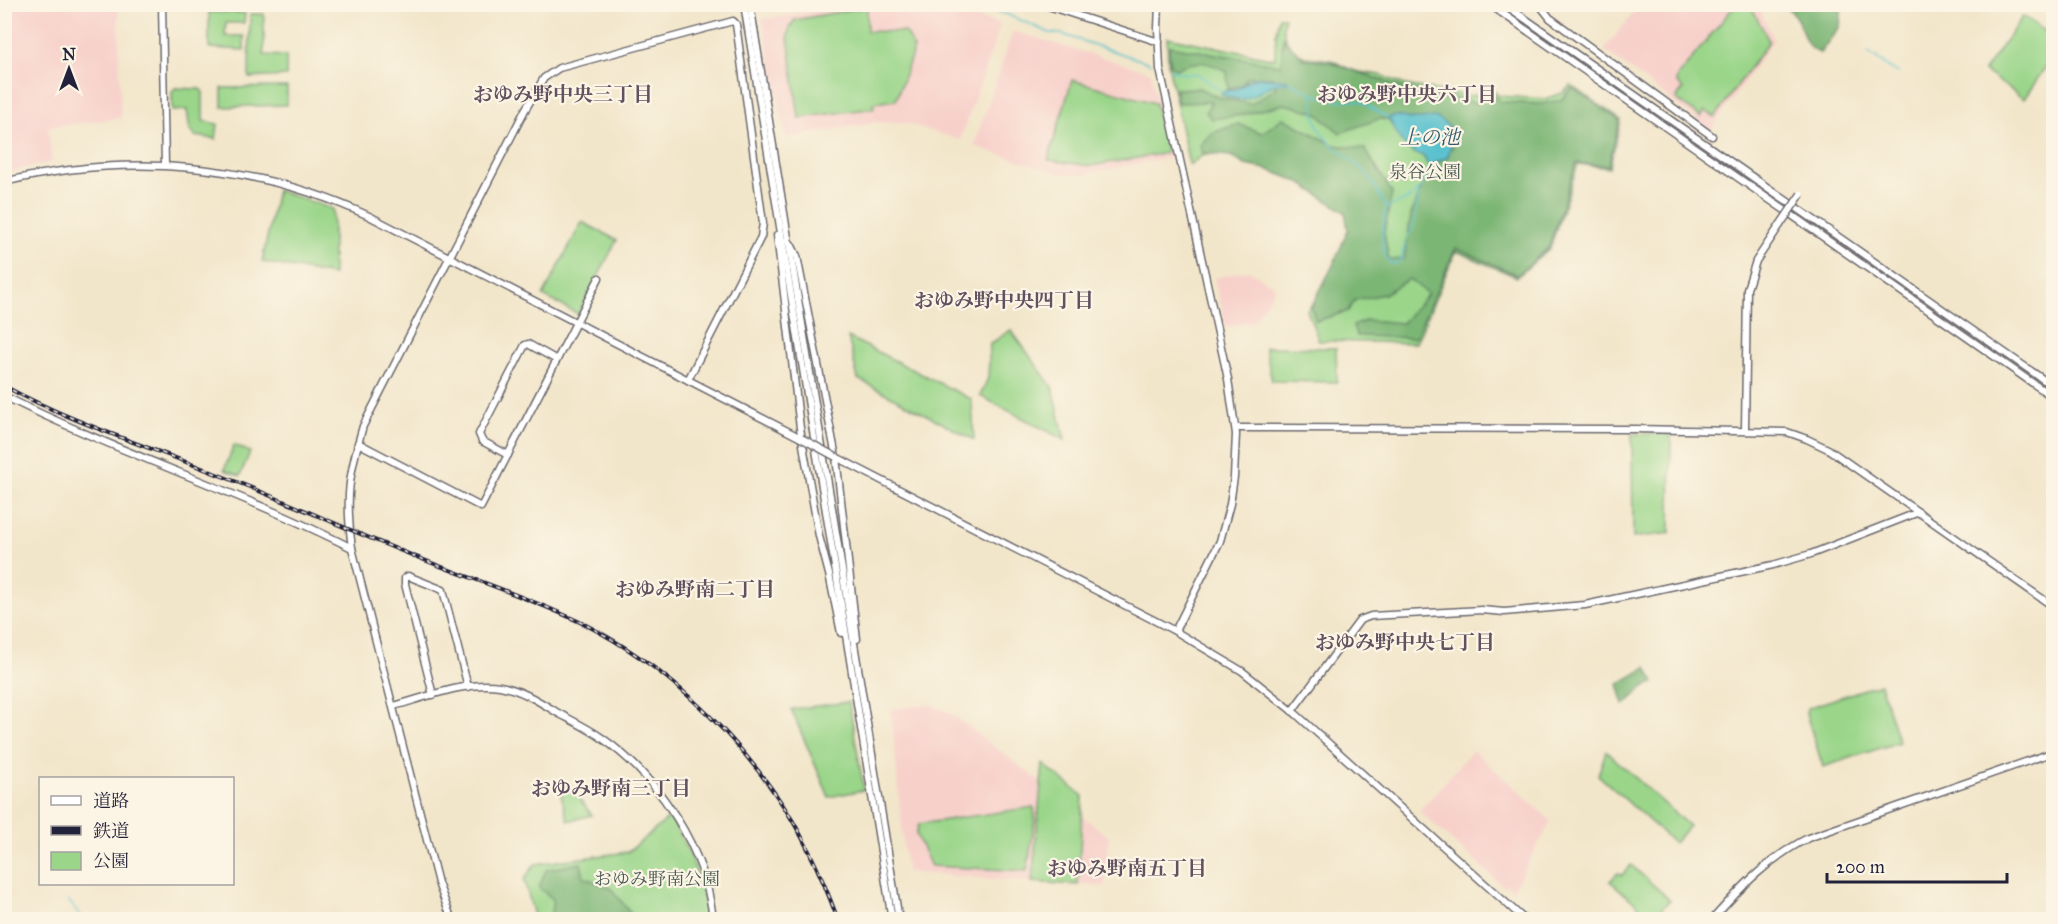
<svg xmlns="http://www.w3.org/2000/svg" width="2058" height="924" font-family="'IM FELL Great Primer','Noto Serif JP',serif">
  <rect width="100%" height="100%" fill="#fcf5e5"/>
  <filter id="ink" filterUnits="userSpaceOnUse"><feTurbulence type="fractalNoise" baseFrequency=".0167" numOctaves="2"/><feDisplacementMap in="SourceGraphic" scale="12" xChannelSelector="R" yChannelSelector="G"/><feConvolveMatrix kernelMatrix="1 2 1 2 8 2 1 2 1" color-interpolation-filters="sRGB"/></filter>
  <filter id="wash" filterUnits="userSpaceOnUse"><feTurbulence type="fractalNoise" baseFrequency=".008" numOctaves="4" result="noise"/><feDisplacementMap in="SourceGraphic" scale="24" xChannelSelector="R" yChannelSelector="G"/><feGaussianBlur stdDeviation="1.35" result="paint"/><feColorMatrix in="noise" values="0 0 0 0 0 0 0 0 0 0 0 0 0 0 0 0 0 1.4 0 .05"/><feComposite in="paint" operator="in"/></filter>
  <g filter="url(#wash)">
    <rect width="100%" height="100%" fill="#f2e6ca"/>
    <!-- built -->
    <g fill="#f7d0ca">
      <polygon points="929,4 1001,24 960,140 906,123 878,122 786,138 762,19 865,5"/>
      <polygon points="4,5 118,5 121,118 48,127 52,162 5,173"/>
      <polygon points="1640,5 1758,5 1774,39 1711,130 1604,50"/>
      <polygon points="1013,31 1150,72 1173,157 1081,175 1058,173 974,146"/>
      <polygon points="1249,270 1276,287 1254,321 1226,327 1214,278"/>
      <polygon points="929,704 949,712 1041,782 1031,882 906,872 891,709"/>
      <polygon points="1473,750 1551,821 1513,890 1506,885 1504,887 1419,811"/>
      <polygon points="1082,816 1109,837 1105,887 1078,885"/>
    </g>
    <!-- green -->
    <g fill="#9ad589" stroke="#5e7c62" stroke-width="1.5">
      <polygon points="1735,5 1750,5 1769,41 1715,117 1705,111 1701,117 1676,99 1683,89 1676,82 1677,77"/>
      <polygon points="867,7 867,31 905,32 914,48 896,100 873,103 874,108 799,118 788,37 789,28 795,20"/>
      <polygon points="209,12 245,13 244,23 226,23 225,36 244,36 244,50 209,48"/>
      <polygon points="250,14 264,14 264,55 286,56 286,76 249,78"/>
      <polygon points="2023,16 2054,37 2053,56 2024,99 1984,71"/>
      <polygon points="1279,17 1285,17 1283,27 1285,38 1292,49 1305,57 1331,60 1353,71 1380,75 1405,85 1469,96 1480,94 1488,87 1500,96 1544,99 1563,93 1571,85 1621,120 1609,168 1578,164 1550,248 1517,277 1456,251 1416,343 1319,341 1307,310 1350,258 1357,219 1319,187 1229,150 1202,156 1189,165 1168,64 1167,37 1275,59 1276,32"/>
      <polygon points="1072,80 1155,103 1167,153 1091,166 1048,160"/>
      <polygon points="287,87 287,105 222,107 222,88"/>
      <polygon points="175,88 200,89 203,92 203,121 218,124 216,139 195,136 193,132 190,130 187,110 172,111 172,92"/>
      <polygon points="277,190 333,209 333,275 262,262"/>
      <polygon points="582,222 617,240 578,314 543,296"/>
      <polygon points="1011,330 1053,388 1065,440 980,396 988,378 990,344"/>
      <polygon points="848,337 971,399 972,403 974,440 858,379"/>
      <polygon points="1265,347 1336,348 1337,382 1272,381"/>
      <polygon points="1632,434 1671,434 1670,533 1633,538"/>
      <polygon points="234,445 250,452 240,476 224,470"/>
      <polygon points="1880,684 1899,742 1823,767 1806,714 1807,708"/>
      <polygon points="849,702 864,790 829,797 791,709"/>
      <polygon points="1606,751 1689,826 1674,843 1598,775"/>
      <polygon points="1043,764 1083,796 1078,885 1032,882"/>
      <polygon points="570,787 592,815 568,821 560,791"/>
      <polygon points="1034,807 1035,820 1027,871 931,866 916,834 919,824"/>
      <path d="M 670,817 C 692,854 701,877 708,919 L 535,919 L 524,880 L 535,864 L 628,852 Z"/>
      <polygon points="1631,865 1670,900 1652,918 1610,881 1618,873 1622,875"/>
    </g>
    <!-- forest -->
    <g fill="#7bb675" stroke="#4e6c58" stroke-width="1.5">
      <path d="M 1786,5 L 1842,5 L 1840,26 L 1820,53 C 1805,48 1804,34 1798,21 C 1795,16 1790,10 1786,5 Z"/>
      <path d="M 1283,38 L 1304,59 L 1330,62 L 1403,88 L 1477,103 L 1489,92 L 1501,102 L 1541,104 L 1561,100 L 1572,88 L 1620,121 L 1608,166 L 1576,163 L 1549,247 L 1517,275 L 1456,248 L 1415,338 L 1357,336 L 1353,326 L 1367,320 L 1402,323 L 1428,294 L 1409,279 L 1384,294 L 1355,300 L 1348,311 L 1316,321 L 1311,308 L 1334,263 L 1348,230 L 1345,212 L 1299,182 L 1266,169 L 1245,165 L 1231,156 L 1203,153 L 1200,145 L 1212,133 L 1238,124 L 1262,133 L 1283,118 L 1334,145 L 1365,149 L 1392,193 L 1384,233 L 1389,260 L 1404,259 L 1411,215 L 1426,175 L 1456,143 L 1438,120 L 1379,119 L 1340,133 L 1315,112 L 1284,104 L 1242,115 L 1211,119 L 1206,112 L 1211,102 L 1178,103 L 1175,89 L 1199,88 L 1221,98 L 1251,104 L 1276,88 L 1272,77 L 1249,77 L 1241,85 L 1228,89 L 1227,72 C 1208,61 1197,59 1176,69 L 1170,65 L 1169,46 L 1281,65 Z"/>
      <polygon points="1647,667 1654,683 1645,686 1624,705 1618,684"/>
      <polygon points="581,863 584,877 611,888 632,915 643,919 550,919 553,899 539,888 546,870"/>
    </g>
    <!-- water -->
    <g fill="#53bfcd" stroke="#3a7084" stroke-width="1.5">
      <path d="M 1258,77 L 1288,80 L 1288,82 C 1258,83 1256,110 1221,94 L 1224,91 C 1246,90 1242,80 1258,77 Z"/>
      <path d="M 1395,116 C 1402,116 1408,119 1415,119 C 1435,121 1428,109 1450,127 L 1451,145 L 1448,157 L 1434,163 L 1430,168 L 1429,167 L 1423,156 C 1403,152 1398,134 1388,118 Z"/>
    </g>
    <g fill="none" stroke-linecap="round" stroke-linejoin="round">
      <!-- stream -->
      <g stroke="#53bfcd" stroke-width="1.5">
        <polyline points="971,4 1006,14 1050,33 1061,34 1150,63"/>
        <polyline points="1867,52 1882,63 1898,73"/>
        <polyline points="1170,70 1187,74 1198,74 1223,92"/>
        <polyline points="1288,81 1313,94 1334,100 1360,101 1388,118"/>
        <path d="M 1313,94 C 1313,147 1339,143 1367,175 C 1376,184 1379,197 1387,207 C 1383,223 1377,251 1391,264 L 1397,263 L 1401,259 L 1407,238 L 1413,227 L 1419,191"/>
        <path d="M 1387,207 C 1408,202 1426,190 1429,168"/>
        <polyline points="68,900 84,920"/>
      </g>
    </g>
  </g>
  <g filter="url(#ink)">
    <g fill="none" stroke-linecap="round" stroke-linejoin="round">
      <!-- tertiary casing -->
      <g stroke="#6b676d" stroke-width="9">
        <g id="tertiary">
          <polyline points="162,4 165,165"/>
          <polyline points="744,4 892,920"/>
          <polyline points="750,4 899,920"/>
          <polyline points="1042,4 1159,42"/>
          <polyline points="1159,4 1158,28 1160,69 1228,379 1236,434 1234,477 1230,504 1220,541 1175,631"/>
          <polyline points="1489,4 2054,398"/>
          <polyline points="1504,4 2054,387"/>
          <polyline points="1539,4 1550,18 1712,136"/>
          <path d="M 4,182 C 127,152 255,163 369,216 L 801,438"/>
          <polyline points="777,235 800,428 819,536 829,574 841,633"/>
          <polyline points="791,244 797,256 836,457 857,639"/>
          <path d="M 4,396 C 118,453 239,491 352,548"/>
          <polyline points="1236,428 1634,429 1787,432 1807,439 1828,449 2054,607"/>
          <polyline points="1745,430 1747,289 1756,261 1780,225"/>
          <polyline points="358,443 481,507 599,278"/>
          <polyline points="508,455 482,441 479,434 525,345 528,344 557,360"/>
          <polyline points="836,457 1175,631 1242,671 1296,714 1525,920"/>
          <polyline points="433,695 405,584 405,578 408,576 443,590 468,687"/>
          <path d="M 394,706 C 427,697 465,681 500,686 C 522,690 540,702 558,713 C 573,721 588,728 602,738 C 659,778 706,849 713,920"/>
          <polyline points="1292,711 1360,620 1371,616 1482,610 1504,612 1585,605 1773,565 1811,554 1919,512"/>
          <path d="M 452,920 L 438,883 L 352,548 C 345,497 349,474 363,426 L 525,110 L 544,78 L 559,68 L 733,21 L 736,24 L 763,223 L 761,237 L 688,380"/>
          <path d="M 1712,920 C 1741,887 1769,858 1808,838 L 2054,752"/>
        </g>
      </g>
      <!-- tertiary -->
      <use href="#tertiary" stroke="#fff" stroke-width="6"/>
      <!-- rail casing -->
      <g stroke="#22223b" stroke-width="4">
        <path id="rail" d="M 4,386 C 71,422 144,445 214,473 C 280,498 343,528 409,554 C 468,578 529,597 586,625 C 662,664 728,726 776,795 C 803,833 822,876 838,920"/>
      </g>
      <!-- rail -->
      <use href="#rail" stroke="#fcf5e5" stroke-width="1.5" stroke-dasharray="4.5" stroke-linecap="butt"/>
      <!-- tertiary-bridge casing -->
      <g stroke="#6b676d" stroke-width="9" stroke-linecap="butt">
        <g id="tertiary-bridge">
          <polyline points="1780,225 1801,194"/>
          <polyline points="801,438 836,457"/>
        </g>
      </g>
      <!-- tertiary-bridge -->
      <use href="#tertiary-bridge" stroke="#fff" stroke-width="6"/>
    </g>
  </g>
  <g text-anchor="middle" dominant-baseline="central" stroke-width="4.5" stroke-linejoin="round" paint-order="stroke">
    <!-- park labels -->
    <g font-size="18" fill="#465852" stroke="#fcf5e5">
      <text x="1425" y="172">泉谷公園</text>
      <text x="657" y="879">おゆみ野南公園</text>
    </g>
    <!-- neighbourhood labels -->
    <g font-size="20" font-weight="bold" fill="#635160" stroke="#fcf5e5">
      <text x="563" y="94">おゆみ野中央三丁目</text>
      <text x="1407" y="94">おゆみ野中央六丁目</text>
      <text x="1004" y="300">おゆみ野中央四丁目</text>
      <text x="695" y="589">おゆみ野南二丁目</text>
      <text x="1405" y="642">おゆみ野中央七丁目</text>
      <text x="611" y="788">おゆみ野南三丁目</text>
      <text x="1127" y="868">おゆみ野南五丁目</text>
    </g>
    <!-- water labels -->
    <g font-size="20" font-style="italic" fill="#33596e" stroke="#fcf5e5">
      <text x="1430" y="137">上の池</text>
    </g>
  </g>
  <!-- margin -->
  <rect width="2058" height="924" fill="none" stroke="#fcf5e5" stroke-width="24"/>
  <!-- legend -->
  <rect x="39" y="777" width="195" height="108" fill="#fcf5e5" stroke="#a5a1a1" stroke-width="1.5"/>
  <rect x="51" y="796" width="30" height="9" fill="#ffffff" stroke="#a5a1a1" stroke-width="1.5"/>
  <text x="93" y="807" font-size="18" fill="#22223b">道路</text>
  <rect x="51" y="826" width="30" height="9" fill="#22223b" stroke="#a5a1a1" stroke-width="1.5"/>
  <text x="93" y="837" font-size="18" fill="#22223b">鉄道</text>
  <rect x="51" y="852" width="30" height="18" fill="#9ad589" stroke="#a5a1a1" stroke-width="1.5"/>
  <text x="93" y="867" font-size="18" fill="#22223b">公園</text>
  <!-- north arrow -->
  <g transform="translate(69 69)" stroke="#fcf5e5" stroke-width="4.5" paint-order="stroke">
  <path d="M0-4.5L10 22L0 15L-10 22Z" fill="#22223b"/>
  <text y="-9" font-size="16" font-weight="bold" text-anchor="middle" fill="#22223b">N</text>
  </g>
  <!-- scale -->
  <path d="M1827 873v9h180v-9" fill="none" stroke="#22223b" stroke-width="3"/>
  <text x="1836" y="873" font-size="18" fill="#22223b" stroke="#fcf5e5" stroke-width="4.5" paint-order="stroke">200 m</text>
</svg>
